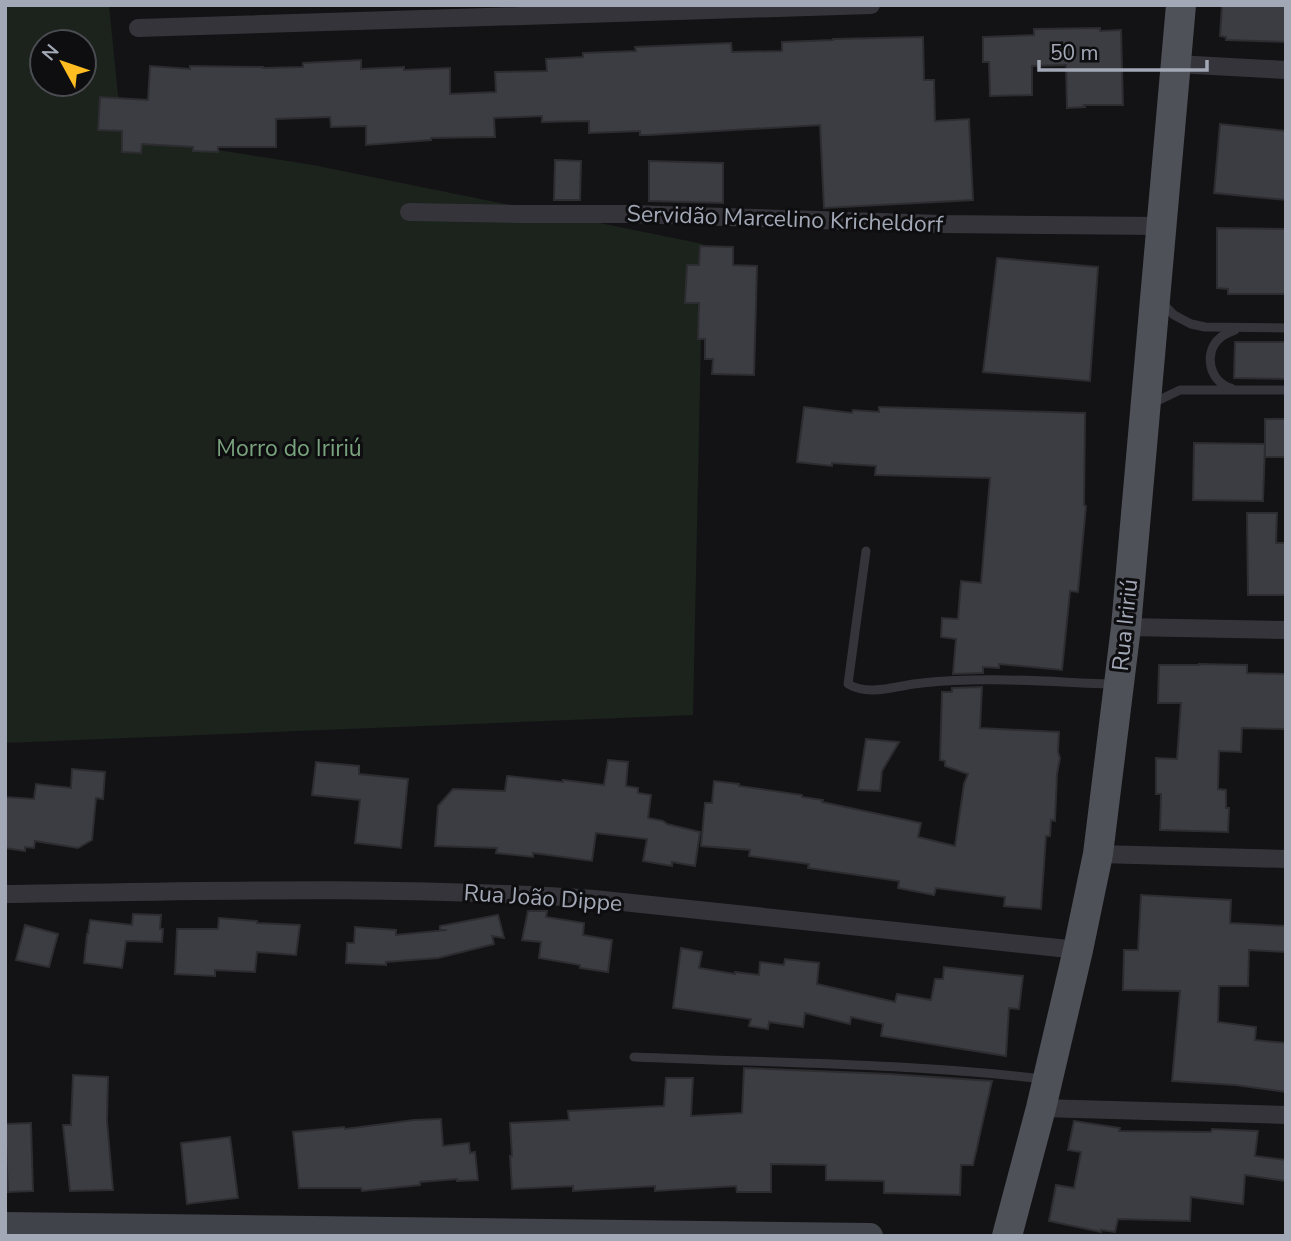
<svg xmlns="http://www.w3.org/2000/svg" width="1291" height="1241" font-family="'Nunito Sans',sans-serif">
  <rect width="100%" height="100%" fill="#131315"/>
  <!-- green -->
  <path fill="#1b231c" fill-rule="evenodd" d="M 5,5 L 109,5 L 122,135 L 313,165 L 703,244 L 693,715 L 5,743 ZM 42,42 L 84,42 L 84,84 L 42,84 Z"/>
  <!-- building -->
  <g fill="#3c3d42" stroke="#2d2d31" stroke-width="2">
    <polygon points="1222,5 1286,5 1286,42 1226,40 1226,37 1220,36"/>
    <polygon points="1100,28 1100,31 1121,30 1123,105 1084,105 1085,107 1067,108 1066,65 1032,66 1032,95 990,96 989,62 983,62 983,37 1034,35 1034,29"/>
    <polygon points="923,37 924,80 934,80 935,121 969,119 973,200 824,208 820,125 649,135 640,135 640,131 589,133 589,121 542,122 542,116 494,118 495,137 431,138 431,140 366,145 366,126 331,127 330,117 276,119 276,147 218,147 218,152 193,151 193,147 142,144 141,153 122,152 122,131 98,130 100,97 148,100 150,66 190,69 190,66 263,67 263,68 303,67 303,63 361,60 361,69 404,67 404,70 450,68 450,94 496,92 495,72 547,71 546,59 583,57 583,53 636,51 635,47 731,43 732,52 782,51 782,42 833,40 833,39"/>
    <polygon points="1220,124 1286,131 1286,200 1214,193"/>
    <polygon points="555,160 581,161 580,200 554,200"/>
    <polygon points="649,161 723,163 723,203 649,201"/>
    <polygon points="1217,228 1286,229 1286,294 1228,294 1228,289 1217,288"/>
    <polygon points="700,246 733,247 733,265 757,266 754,375 712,374 713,359 705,359 705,339 698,339 699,303 685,303 687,265 699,265"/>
    <polygon points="997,258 1098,267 1090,381 983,372"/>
    <polygon points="1235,342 1286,342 1286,379 1234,378"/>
    <polygon points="804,407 852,413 853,410 879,412 879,407 1085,413 1084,505 1086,506 1078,592 1070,591 1062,670 999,664 999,668 983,667 983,673 953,674 956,639 941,637 942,618 958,619 961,581 981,583 990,478 875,475 876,466 832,463 832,466 797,462"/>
    <rect x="1265" y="419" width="21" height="38"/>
    <polygon points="1194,443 1265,444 1263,501 1193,500"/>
    <polygon points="1247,513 1277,513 1276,543 1286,543 1286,595 1248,595"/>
    <polygon points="1199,664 1247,665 1247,673 1286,674 1286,729 1242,728 1241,752 1219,751 1218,789 1226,790 1226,808 1229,808 1228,832 1160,830 1161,794 1156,794 1156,758 1177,759 1181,703 1158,703 1159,665 1199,665"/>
    <polygon points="982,687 980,728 1059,732 1058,752 1060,758 1057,774 1055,821 1051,820 1050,836 1046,836 1041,909 1004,906 1005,897 936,888 934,895 898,888 899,881 808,868 809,864 749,856 750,850 701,846 705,803 712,803 714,781 739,784 739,786 802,795 802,797 823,800 822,802 921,823 918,837 955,846 964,784 968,774 945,766 945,761 940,760 942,692 952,692 952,688"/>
    <polygon points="866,739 899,742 882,771 880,791 858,790"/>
    <polygon points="608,760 628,762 626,786 638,788 638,793 651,795 648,818 663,821 667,824 700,832 695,866 672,862 672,866 643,861 647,839 596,833 592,861 533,853 533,857 496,853 497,848 435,846 438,806 453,789 505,791 507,776 563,782 563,780 604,785"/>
    <polygon points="316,762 359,766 359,774 408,779 401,848 355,843 360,800 312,795"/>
    <polygon points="72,769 105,772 103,799 96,798 92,840 78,848 35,841 34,848 25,847 25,851 5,848 5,797 34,799 36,784 71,788"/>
    <polygon points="1141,895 1231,900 1230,923 1286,926 1286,952 1249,950 1248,986 1219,986 1218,1022 1256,1027 1255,1040 1286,1043 1286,1092 1235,1085 1172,1081 1180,991 1123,990 1124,950 1138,950"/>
    <polygon points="528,911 547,911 546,917 584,923 583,935 612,940 608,972 580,968 580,965 539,958 541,942 522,940"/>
    <polygon points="133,914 161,915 160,929 163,929 162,942 126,941 122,968 84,963 87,934 88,934 90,920 132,925"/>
    <polygon points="498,915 504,938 492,936 494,944 438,958 386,962 386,965 346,963 347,943 354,943 355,927 396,930 396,935 447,930 440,930 440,926"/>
    <polygon points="219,918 257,921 257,923 300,925 296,955 257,952 255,972 215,970 215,976 175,974 177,929 218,929"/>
    <polygon points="25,925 58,934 49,967 16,960"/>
    <polygon points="681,948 702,952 699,968 735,974 735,972 759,975 760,962 784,965 785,959 819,963 817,984 895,1002 897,994 931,1000 935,979 943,979 944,967 1023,976 1019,1009 1009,1008 1006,1056 881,1036 883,1024 851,1017 850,1024 805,1013 803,1027 769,1022 768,1029 749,1026 751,1019 673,1008"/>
    <polygon points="744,1068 889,1074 992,1081 973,1165 961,1165 960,1195 884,1193 884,1181 826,1180 826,1165 771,1164 771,1192 737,1192 736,1186 655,1191 655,1186 573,1191 573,1186 512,1189 510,1156 512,1156 510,1123 569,1120 568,1111 664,1106 666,1078 693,1078 691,1116 742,1113"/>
    <polygon points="73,1075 108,1077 107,1121 113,1190 70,1191 63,1125 71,1125"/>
    <polygon points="441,1119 443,1146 469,1143 470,1153 475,1152 478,1180 457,1181 457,1179 420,1182 420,1185 362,1191 361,1188 299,1188 293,1132 344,1127 345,1129 414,1120"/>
    <polygon points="1074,1121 1120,1128 1119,1131 1211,1132 1212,1129 1258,1131 1255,1156 1286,1160 1286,1181 1245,1175 1243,1204 1191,1197 1190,1221 1118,1219 1115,1232 1101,1230 1101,1232 1049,1221 1056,1185 1074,1188 1081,1152 1068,1150"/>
    <polygon points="31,1123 33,1191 8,1192 5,1124"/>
    <polygon points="230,1137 238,1198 187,1204 181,1143"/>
  </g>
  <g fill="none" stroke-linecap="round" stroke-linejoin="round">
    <!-- service -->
    <g stroke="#34343a" stroke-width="9">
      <polyline points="1162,303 1174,315 1191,324 1205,327 1286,328"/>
      <path d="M 1231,388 C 1209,382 1203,352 1220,338 C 1224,334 1230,332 1235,330"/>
      <polyline points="1153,403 1180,390 1286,390"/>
      <path d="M 866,551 L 848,684 C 870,697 898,685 922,683 C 986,676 1049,682 1113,684"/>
      <path d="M 634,1057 C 770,1063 907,1063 1043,1079"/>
    </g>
    <!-- minor -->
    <g stroke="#34343a" stroke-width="18">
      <polyline points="138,28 871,5"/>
      <polyline points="1176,64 1286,70"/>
      <polyline points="409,212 519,214 630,214 942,224 1161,226"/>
      <polyline points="1126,627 1286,630"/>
      <polyline points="1098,854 1286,859"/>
      <path d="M 5,894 C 202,891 398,885 594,899 L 1078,950"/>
      <polyline points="1041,1108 1286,1115"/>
    </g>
    <!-- secondary -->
    <polyline stroke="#41434a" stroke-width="26" points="5,1225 870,1236"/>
    <!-- primary -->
    <polyline stroke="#4f5159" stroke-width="30" points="1007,1236 1041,1108 1078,950 1098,854 1126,627 1181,5"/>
  </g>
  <g text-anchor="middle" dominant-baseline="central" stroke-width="6" stroke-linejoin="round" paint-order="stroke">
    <!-- street labels -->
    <g font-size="23" fill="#a3a8b6" stroke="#0e0e10">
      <text transform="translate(785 219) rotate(2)">Servidão Marcelino Kricheldorf</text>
      <text transform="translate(1125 625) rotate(-84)">Rua Iririú</text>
      <text transform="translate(543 898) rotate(4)">Rua João Dippe</text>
    </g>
    <!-- park labels -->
    <g font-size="23" fill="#79a37d" stroke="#0e0e10">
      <text x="289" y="448">Morro do Iririú</text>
    </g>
  </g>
  <!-- border -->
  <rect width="1291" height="1241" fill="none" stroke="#a3a8b6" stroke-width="14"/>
  <!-- north arrow -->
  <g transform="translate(63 63) rotate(310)"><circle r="33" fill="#0e0e10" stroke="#4a4c52" stroke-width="2"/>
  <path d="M0-5L12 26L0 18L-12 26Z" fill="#ffbd21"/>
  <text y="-10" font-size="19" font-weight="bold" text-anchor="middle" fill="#a3a8b6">N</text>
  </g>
  <!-- scale -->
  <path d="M1039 60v10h168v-10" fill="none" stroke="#a3a8b6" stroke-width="3.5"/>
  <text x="1050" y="60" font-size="21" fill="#a3a8b6" stroke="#0e0e10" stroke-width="5" paint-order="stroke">50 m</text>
</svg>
